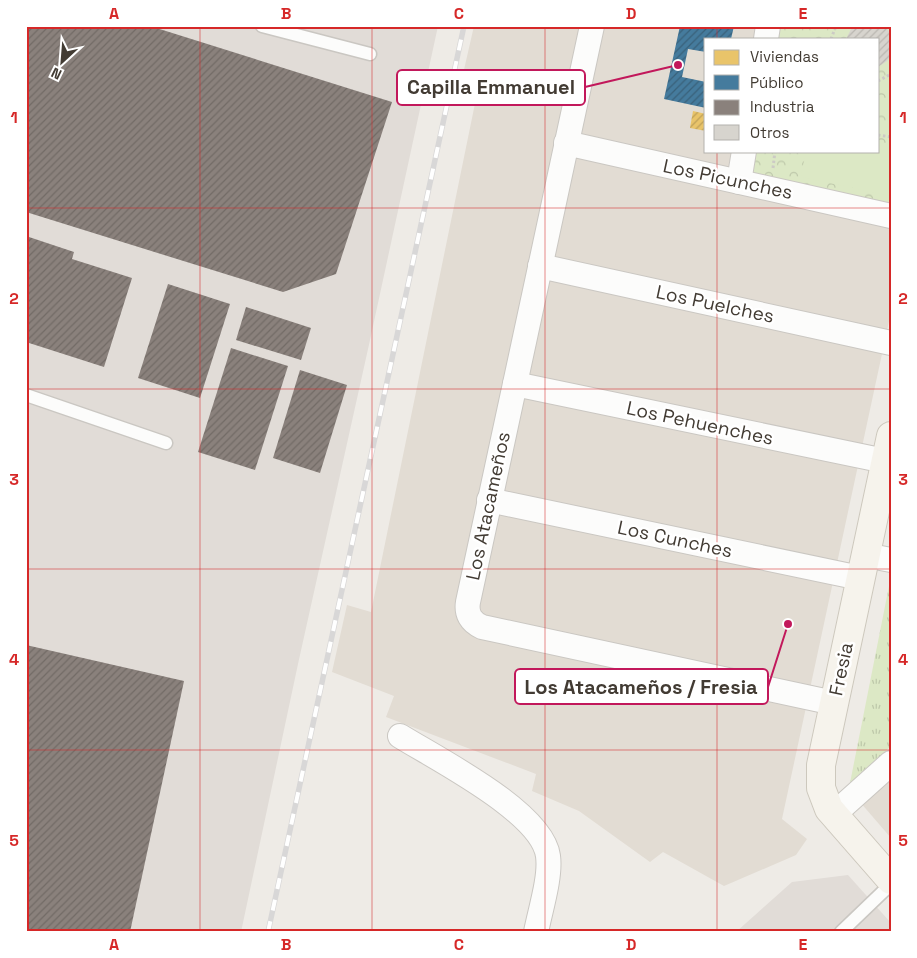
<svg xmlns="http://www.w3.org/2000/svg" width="917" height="958" font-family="'Space Grotesk',sans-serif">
  <defs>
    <pattern id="grass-tufts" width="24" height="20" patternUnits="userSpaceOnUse" patternTransform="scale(1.25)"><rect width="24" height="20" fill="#dce8c5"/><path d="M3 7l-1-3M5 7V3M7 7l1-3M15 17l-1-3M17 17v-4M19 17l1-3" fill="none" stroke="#bec8aa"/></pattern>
    <pattern id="park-crowns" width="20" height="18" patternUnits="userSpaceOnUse" patternTransform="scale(1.25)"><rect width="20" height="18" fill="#dce8c5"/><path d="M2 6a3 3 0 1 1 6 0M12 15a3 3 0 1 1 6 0" fill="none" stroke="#bec8aa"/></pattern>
    <pattern id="homes-hatch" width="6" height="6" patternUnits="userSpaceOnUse" patternTransform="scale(1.25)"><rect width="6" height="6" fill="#e9c46a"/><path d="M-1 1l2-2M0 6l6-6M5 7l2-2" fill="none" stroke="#bea058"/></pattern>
    <pattern id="public-hatch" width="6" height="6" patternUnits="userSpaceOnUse" patternTransform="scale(1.25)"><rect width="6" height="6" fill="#457b9d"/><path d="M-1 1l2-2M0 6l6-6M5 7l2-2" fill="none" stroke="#39617a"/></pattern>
    <pattern id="industry-hatch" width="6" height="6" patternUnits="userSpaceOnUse" patternTransform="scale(1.25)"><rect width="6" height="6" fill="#8a817c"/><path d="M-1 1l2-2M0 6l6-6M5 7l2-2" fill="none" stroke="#726b66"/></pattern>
    <pattern id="building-hatch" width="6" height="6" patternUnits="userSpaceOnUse" patternTransform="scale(1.25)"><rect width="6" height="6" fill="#d7d4ce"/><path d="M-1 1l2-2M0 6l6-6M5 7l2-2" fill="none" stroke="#bab7b1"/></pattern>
  </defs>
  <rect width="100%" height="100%" fill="#eeebe6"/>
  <!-- residential -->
  <g fill="#e2dcd3">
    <polygon points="474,26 757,26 755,39 706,39 706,151 732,151 724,188 891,226 891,312 782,819 807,839 796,855 724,886 663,852 650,862 579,811 532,791 536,774 386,717 394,696 332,672 347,605 371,612 480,79 463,74"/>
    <polygon points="891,774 891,838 860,802"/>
  </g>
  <!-- industrial -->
  <g fill="#e1dcd7">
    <polygon points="26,26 438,26 370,340 298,664 241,932 26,932"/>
    <polygon points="848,875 891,923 891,932 736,932 792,882"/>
  </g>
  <!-- grass -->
  <polygon fill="url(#grass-tufts)" points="890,581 891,746 850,783"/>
  <!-- park -->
  <polygon fill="url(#park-crowns)" points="774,26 891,26 891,210 745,177 750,151 878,151 878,39 772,39"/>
  <!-- pitch -->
  <polygon fill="#dce8c5" points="878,142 891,145 891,196 801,177 806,151 878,151"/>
  <!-- homes -->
  <polygon fill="url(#homes-hatch)" points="693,111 706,114 706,131 690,128"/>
  <!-- public -->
  <polygon fill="url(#public-hatch)" points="680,26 734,26 731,39 706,39 706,52 688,49 682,77 706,82 706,108 664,99"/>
  <!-- industry -->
  <g fill="url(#industry-hatch)">
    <polygon points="26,26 150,26 392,102 336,274 283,292 26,212"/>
    <polygon points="26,236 74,252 72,259 132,278 104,367 26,342"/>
    <polygon points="168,284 230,304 200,398 138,378"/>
    <polygon points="246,307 311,328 301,360 236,340"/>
    <polygon points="231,348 288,366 255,470 198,452"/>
    <polygon points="300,370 347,385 320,473 273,458"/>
    <polygon points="26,645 184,681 130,932 26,932"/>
  </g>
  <!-- building -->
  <polygon fill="url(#building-hatch)" points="854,26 885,26 891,34 891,56 887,61 878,67 878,39 846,39 851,29"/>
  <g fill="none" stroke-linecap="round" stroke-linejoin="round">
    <!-- lane casing -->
    <g stroke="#cac7c2" stroke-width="15">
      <g id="lane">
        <polyline points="262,26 370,54"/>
        <polyline points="26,395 166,443"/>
        <polyline points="841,932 891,884"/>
      </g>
    </g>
    <!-- street casing -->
    <g stroke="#cac7c2" stroke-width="26">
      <g id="street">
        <path d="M 592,26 L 468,602 C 466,614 471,622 482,627 L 834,703"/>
        <polyline points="766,39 768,26"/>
        <polyline points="566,143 891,216"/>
        <polyline points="739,182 744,151"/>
        <polyline points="540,266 891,343"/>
        <polyline points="515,384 885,461"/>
        <polyline points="489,500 860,578"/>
        <polyline points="865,555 891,560"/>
        <path d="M 400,736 C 437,759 542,812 548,856 C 551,877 540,911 536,932"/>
        <polyline points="833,815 891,763"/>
      </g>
    </g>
    <!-- secondary casing -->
    <g stroke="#cdc8bd" stroke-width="30">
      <polyline id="secondary" points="891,436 821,765 821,788 829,809 891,880"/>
    </g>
    <!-- path -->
    <g stroke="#cccac5" stroke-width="3" stroke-dasharray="2.5 2.5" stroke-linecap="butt">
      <polyline points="831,39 836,26"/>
      <polyline points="878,81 891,74"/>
      <polyline points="878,135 891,137"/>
      <polyline points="773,168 775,151"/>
    </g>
    <!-- lane -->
    <use href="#lane" stroke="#fcfcfb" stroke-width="12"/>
    <!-- street -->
    <use href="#street" stroke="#fcfcfb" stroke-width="24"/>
    <!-- secondary -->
    <use href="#secondary" stroke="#f6f3ec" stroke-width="28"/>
    <!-- rail casing -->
    <g stroke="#d8d7d7" stroke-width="5.5">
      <polyline id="rail" points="268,932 464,26"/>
    </g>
    <!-- rail -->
    <use href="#rail" stroke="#fff" stroke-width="4" stroke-dasharray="11" stroke-linecap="butt"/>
  </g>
  <!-- grid -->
  <path fill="none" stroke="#d62828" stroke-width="1" stroke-opacity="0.55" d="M 200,26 L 200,932M 372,26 L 372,932M 545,26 L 545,932M 717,26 L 717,39M 717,151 L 717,932M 26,208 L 891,208M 26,389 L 891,389M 26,569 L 891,569M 26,750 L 891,750"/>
  <g text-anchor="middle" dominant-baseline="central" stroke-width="5" stroke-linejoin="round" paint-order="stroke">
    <!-- street labels -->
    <g font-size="19" fill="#423b33" stroke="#fff">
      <text transform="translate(728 179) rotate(12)">Los Picunches</text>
      <text transform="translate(715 304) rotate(12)">Los Puelches</text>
      <text transform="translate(700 423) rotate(12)">Los Pehuenches</text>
      <text transform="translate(488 506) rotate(-78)">Los Atacameños</text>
      <text transform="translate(675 539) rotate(12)">Los Cunches</text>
      <text transform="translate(841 669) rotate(-78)">Fresia</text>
    </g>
  </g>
  <!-- callouts -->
  <path fill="none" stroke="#c2185b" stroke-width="2" d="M678 65L585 87M788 624L768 687"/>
  <g fill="#c2185b" stroke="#fff" stroke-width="2">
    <circle cx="678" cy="65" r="5"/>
    <circle cx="788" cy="624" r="5"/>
  </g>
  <g fill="#fff" stroke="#c2185b" stroke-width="2">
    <rect x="397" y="70" width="188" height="35" rx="5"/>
    <rect x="515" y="669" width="253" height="35" rx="5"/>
  </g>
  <g font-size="20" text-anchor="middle" font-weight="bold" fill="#423b33">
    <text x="491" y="94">Capilla Emmanuel</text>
    <text x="641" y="694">Los Atacameños / Fresia</text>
  </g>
  <!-- border -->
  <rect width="917" height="958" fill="none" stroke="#ffffff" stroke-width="55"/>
  <!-- legend -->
  <rect x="704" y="38" width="175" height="115" fill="#ffffff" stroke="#b3b1ad"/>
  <rect x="714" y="50" width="25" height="15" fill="#e9c46a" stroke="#b3b1ad"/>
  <text x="750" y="62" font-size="15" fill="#423b33">Viviendas</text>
  <rect x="714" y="75" width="25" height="15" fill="#457b9d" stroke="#b3b1ad"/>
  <text x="750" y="88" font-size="15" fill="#423b33">Público</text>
  <rect x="714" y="100" width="25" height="15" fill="#8a817c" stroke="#b3b1ad"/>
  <text x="750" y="112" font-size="15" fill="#423b33">Industria</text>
  <rect x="714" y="125" width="25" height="15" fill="#d7d4ce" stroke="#b3b1ad"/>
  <text x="750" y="138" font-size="15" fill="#423b33">Otros</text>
  <!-- north arrow -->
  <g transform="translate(62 62) rotate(206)" stroke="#ffffff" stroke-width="4" paint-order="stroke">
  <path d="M0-4L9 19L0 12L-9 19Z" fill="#423b33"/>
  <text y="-8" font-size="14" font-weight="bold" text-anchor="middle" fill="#423b33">N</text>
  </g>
  <rect x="28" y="28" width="862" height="902" fill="none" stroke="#d62828" stroke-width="2"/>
  <g font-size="16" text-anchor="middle" font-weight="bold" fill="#d62828">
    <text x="114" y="19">A</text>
    <text x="286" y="19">B</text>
    <text x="459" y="19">C</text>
    <text x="631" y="19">D</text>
    <text x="803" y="19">E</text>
    <text x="14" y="123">1</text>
    <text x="903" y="123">1</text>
    <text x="14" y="304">2</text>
    <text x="903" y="304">2</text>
    <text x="14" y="485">3</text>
    <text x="903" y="485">3</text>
    <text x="14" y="665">4</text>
    <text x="903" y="665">4</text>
    <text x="14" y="846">5</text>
    <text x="903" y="846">5</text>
    <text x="114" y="950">A</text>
    <text x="286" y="950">B</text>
    <text x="459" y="950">C</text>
    <text x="631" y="950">D</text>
    <text x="803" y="950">E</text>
  </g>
</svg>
